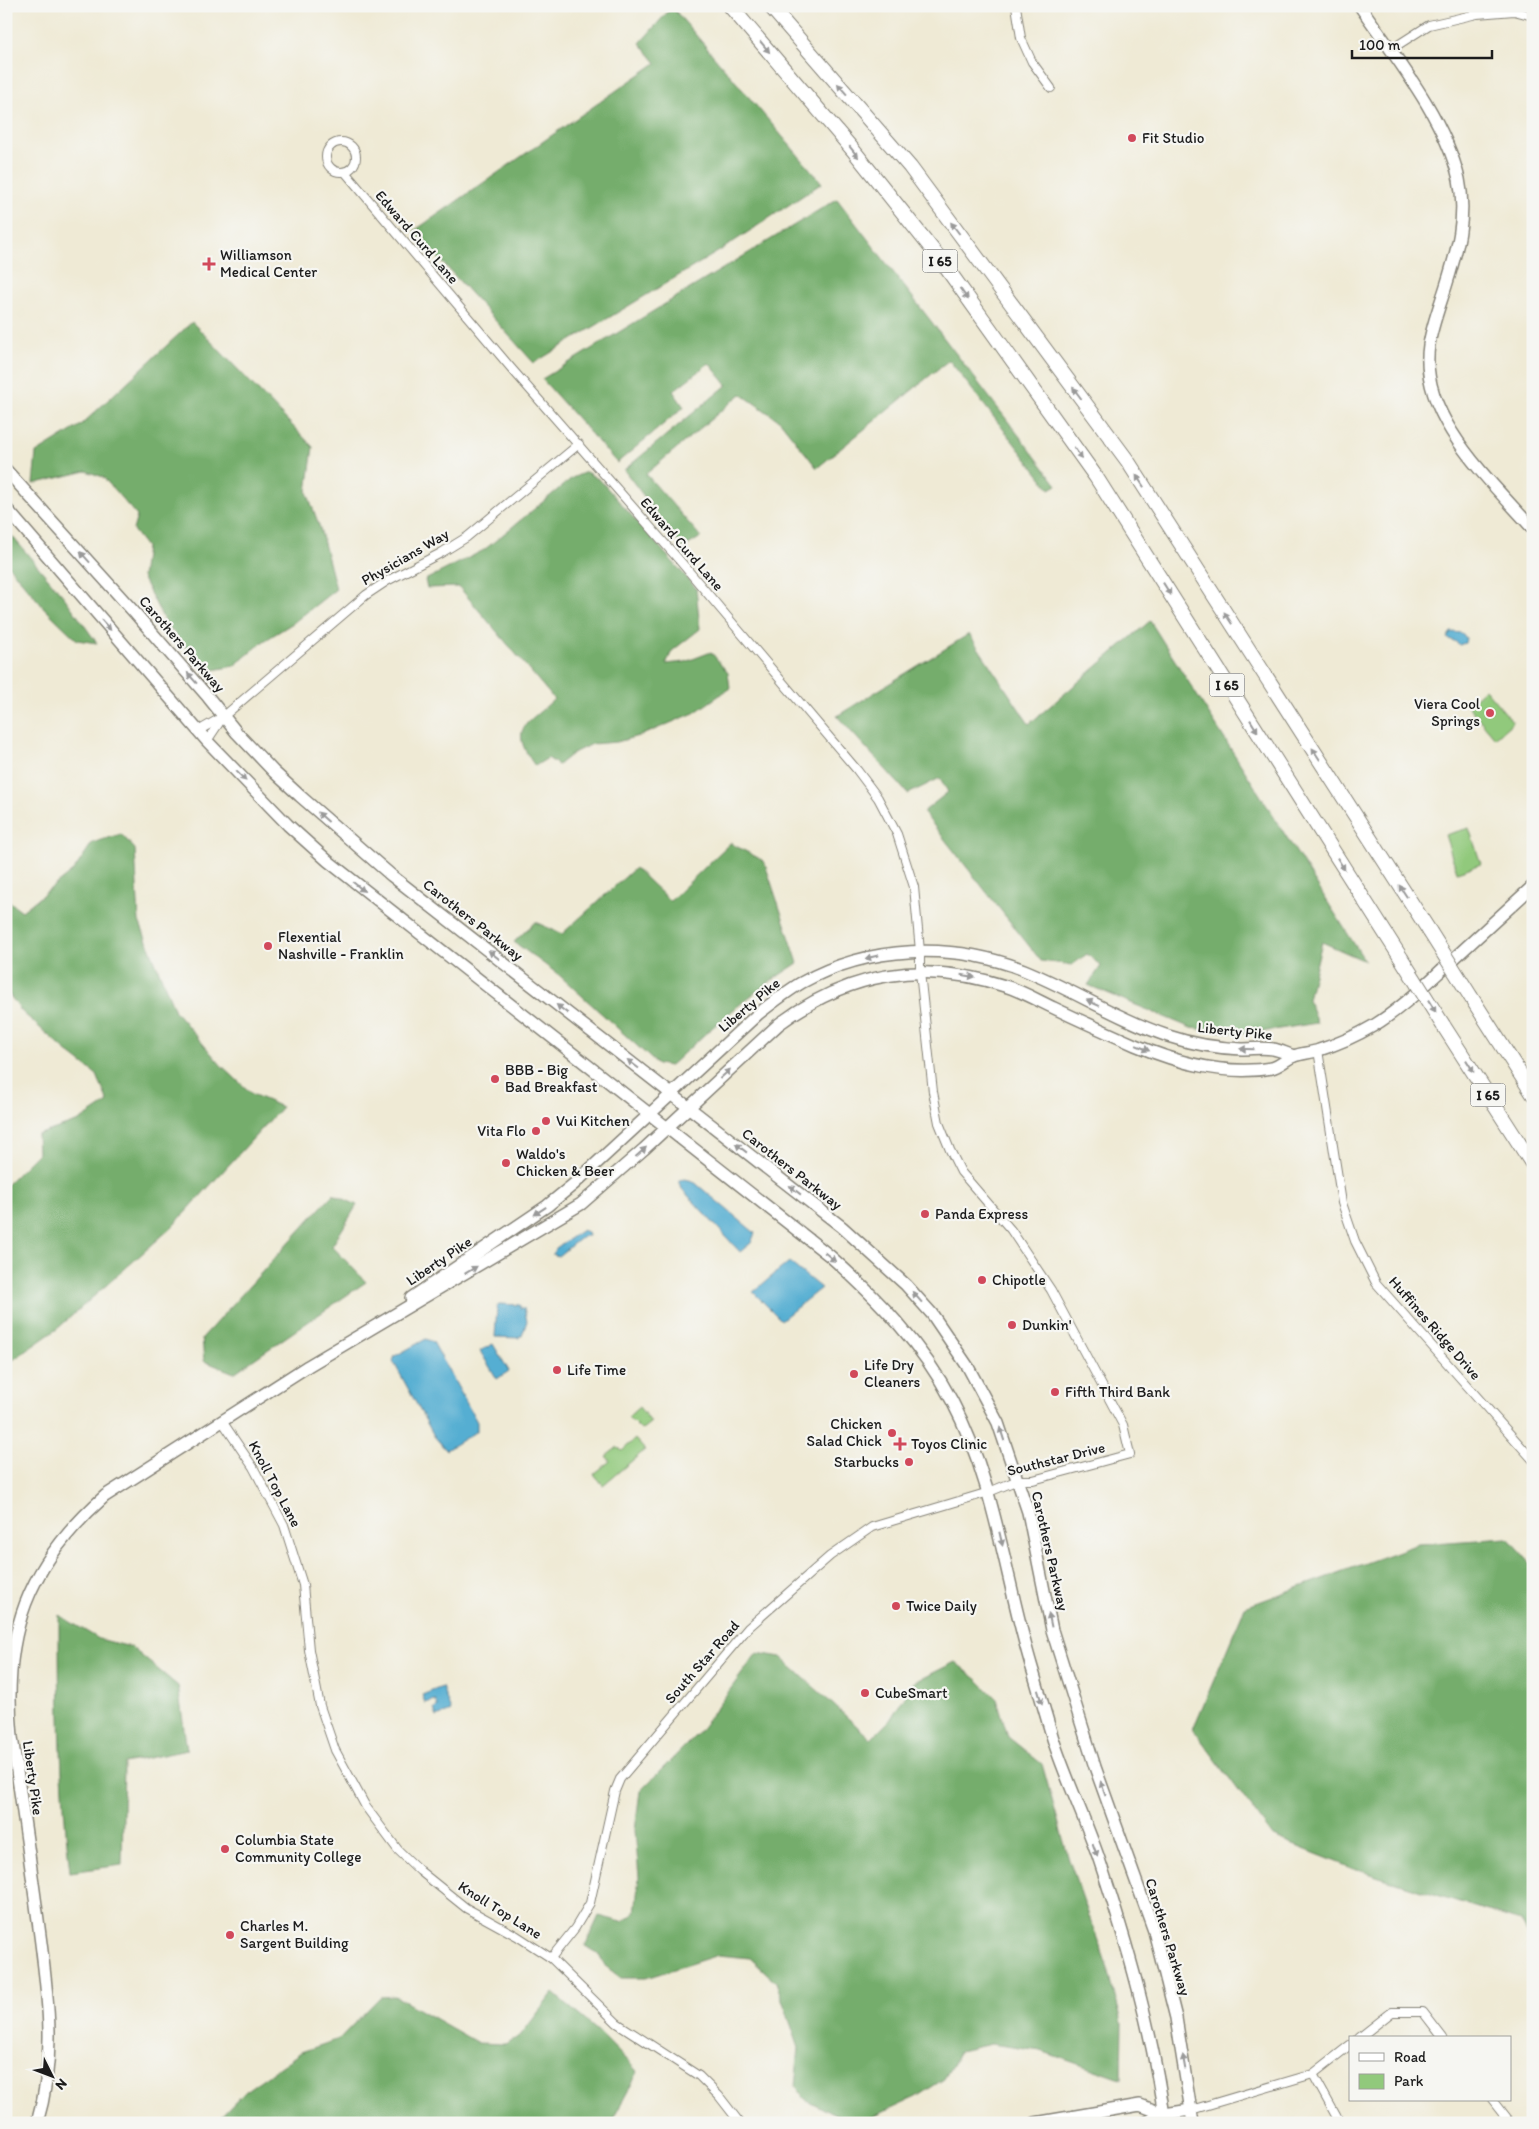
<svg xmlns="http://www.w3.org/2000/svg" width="1539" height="2129" font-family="Itim,sans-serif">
  <rect width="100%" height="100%" fill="#f6f6f2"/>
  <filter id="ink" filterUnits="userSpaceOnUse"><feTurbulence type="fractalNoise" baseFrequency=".02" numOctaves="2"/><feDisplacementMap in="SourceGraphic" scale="10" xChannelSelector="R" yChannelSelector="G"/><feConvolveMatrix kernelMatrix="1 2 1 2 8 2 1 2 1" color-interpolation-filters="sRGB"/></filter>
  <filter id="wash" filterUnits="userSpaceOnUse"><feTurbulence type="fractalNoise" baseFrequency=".0096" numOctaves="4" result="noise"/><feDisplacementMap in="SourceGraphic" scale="20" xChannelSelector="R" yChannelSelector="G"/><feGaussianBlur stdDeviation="1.12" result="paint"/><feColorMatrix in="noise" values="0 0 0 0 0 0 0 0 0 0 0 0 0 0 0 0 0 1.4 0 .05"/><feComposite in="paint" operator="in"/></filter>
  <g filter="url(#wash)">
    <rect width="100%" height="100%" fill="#efead5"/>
    <!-- green -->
    <g fill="#91c97c" stroke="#56724c">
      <polygon points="1485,689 1513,722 1495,738 1467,705"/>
      <polygon points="1469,828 1481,864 1457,872 1445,835"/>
      <polygon points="639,1407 651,1422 641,1430 628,1417"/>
      <polygon points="635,1439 645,1450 603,1485 594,1474 610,1461 606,1456 618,1447 622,1451"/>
    </g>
    <!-- forest -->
    <g fill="#74ad6c" stroke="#486444">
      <polygon points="672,7 822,183 721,250 534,363 414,231 656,63 640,43"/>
      <polygon points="837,199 1057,485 1050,489 949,360 817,468 780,421 741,394 646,474 701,537 683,548 624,470 727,385 709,363 673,391 684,407 617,463 542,379"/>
      <polygon points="192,322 313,447 307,492 320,528 336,589 293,623 264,641 234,666 213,670 198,661 166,624 142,577 146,547 133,530 137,516 103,477 86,471 33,484 36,453 81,425"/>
      <path d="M 586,472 L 600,480 L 696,588 L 700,629 L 672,651 L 666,664 L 685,662 L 711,652 L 728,673 L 730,688 L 694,713 L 642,735 L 617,742 L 592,744 L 573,753 L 558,765 L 548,758 L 535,766 C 507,726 527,726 554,699 L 459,587 L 427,588 L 425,580 L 484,550 L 572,478 Z"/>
      <polygon points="6,529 64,597 97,643 77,640 45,609 6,563"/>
      <polygon points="1150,621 1365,961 1322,942 1308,999 1317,1023 1248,1034 1191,1028 1088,985 1101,966 1087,954 1072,965 1041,961 923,812 948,792 940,778 908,794 837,716 969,634 1029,724"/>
      <polygon points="121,834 135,849 139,921 175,1011 221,1065 252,1094 282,1107 172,1227 57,1329 13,1360 6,1355 6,1185 38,1153 37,1135 79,1121 108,1102 97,1075 65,1050 21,1011 6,990 6,899 22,911 74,870 92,843"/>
      <path d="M 730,843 L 764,861 L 798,963 C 750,993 712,1027 670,1066 L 657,1064 L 559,975 L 514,942 L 535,922 L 562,934 L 635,868 L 670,901 Z"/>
      <polygon points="333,1194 357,1205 332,1246 366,1282 234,1373 204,1361 202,1338"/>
      <polygon points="1508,1538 1533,1566 1533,1947 1520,1921 1357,1870 1273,1837 1193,1729 1245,1607 1418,1544"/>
      <path d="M 59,1615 L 99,1639 L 131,1647 L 178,1686 L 187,1750 L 124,1763 L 122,1865 L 70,1872 C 60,1787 59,1701 59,1615 Z"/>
      <polygon points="757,1653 781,1657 871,1739 890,1720 913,1683 955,1662 979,1681 997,1699 1008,1737 1042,1764 1069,1860 1108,1969 1122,2023 1121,2079 1041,2051 991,2044 960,2051 944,2079 916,2097 860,2123 851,2123 805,2099 795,2085 799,2048 776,1982 750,1958 718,1955 646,1978 621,1978 604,1965 598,1953 585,1946 599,1916 622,1922 635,1913 639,1877 635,1830 640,1791 698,1733"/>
      <polygon points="553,1993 599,2032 638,2072 611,2123 215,2123 248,2089 301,2052 339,2039 380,1997 395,1996 478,2043 505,2044 520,2036"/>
    </g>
    <!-- water -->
    <g fill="#55aed2" stroke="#386577">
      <polygon points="1451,632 1462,633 1466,638 1465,643 1459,645 1456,642 1447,638"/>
      <polygon points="685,1179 693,1181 755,1233 751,1243 740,1252 682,1189 679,1183 679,1180"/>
      <polygon points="582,1230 587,1232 588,1236 583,1236 558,1256 552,1254 556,1248"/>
      <polygon points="789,1262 821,1288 781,1320 753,1292"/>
      <polygon points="499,1304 520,1305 520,1308 524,1308 527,1321 522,1336 519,1336 519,1338 495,1337 497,1307"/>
      <polygon points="426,1339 433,1342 477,1422 477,1431 446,1450 434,1436 393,1361 395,1356"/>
      <polygon points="493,1344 509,1371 497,1379 480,1351"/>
      <polygon points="442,1687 451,1711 437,1717 434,1709 438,1707 435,1700 425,1703 422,1695"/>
    </g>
  </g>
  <g filter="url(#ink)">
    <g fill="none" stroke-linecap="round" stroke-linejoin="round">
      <!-- street casing -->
      <g stroke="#868378" stroke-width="10">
        <g id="street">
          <polyline points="1016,6 1021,38 1032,62 1051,88"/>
          <polyline points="1390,50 1429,25 1477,14 1514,11 1533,16"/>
          <circle cx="341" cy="157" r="15"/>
          <polyline points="345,172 511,368 680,561 857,770 878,798 897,834 914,887 920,951 920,972 933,1092 939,1123 950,1150 961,1172 1011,1230 1051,1290 1123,1425 1130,1454 1033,1480 1018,1480 989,1492 872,1527 830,1556 748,1628 620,1779 615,1791 590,1903 575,1928 551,1958"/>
          <polyline points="198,731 224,716 366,595 387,581 441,553 467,537 579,444"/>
          <polyline points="207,741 223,717"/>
          <polyline points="1318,1050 1342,1203 1355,1241 1376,1283 1533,1460"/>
          <polyline points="222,1421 253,1467 284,1525 303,1585 309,1650 320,1706 335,1750 366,1807 398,1850 420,1871 466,1908 517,1936 551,1958 617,2023 699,2076 719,2096 740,2123"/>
          <polyline points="1359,2038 1392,2012 1423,2012 1443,2038"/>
          <polyline points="1313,2074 1340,2123"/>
          <polyline points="1492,2100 1510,2123"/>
          <polyline points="1191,2110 1313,2074 1350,2045"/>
        </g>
      </g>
      <!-- secondary casing -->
      <g stroke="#868378" stroke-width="14">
        <g id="secondary">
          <path d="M 1360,6 C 1396,58 1444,117 1459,179 C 1467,217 1457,251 1446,286 C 1440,305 1432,325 1429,345 C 1418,416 1490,480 1533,529"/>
          <polyline points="6,470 134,612 208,697 237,733 274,772 300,796 392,876 842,1227 906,1285 932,1314 968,1367 998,1423 1028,1512 1052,1630 1095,1767 1154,1931 1176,2018 1193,2123"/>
          <path d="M 6,508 L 207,741 L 288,825 L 328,861 L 830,1256 C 878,1299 922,1344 952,1401 C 996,1484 1005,1579 1032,1668 C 1040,1694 1047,1720 1055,1745 C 1068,1783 1085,1819 1098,1856 C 1127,1943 1153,2032 1165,2123"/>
          <path d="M 411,1298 L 547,1206 L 574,1184 L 758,1014 C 772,1003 786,992 801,983 C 869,945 952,942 1024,970 C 1073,990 1118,1019 1168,1036 C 1192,1044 1217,1048 1242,1049 C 1252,1049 1263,1047 1273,1049 C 1280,1050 1287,1054 1294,1056"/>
          <path d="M 37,2123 C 58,2053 47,1991 38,1920 C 30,1859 21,1798 12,1737 C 2,1634 27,1565 105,1496 L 308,1366 L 581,1204 L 644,1149 L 779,1024 C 849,972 924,959 1008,987 C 1023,992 1039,1001 1054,1008 C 1081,1021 1108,1033 1135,1045 C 1178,1063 1225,1076 1272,1068 C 1280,1066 1286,1059 1294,1056 C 1302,1053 1311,1053 1319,1050 C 1338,1044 1356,1036 1373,1026 C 1401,1009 1424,986 1448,964 C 1476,938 1505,912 1533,886"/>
          <polyline points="1035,2123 1140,2105 1164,2114"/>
          <polyline points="1145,2123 1164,2114 1191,2110"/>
        </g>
      </g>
      <!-- highway casing -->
      <g stroke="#868378" stroke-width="16">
        <g id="highway">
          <polyline points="730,6 853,150 940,259 1096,477 1401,958"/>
          <polyline points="770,6 910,167 1127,460 1430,932"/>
          <polyline points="1471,997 1533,1094"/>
          <polyline points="1443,1025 1533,1165"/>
        </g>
      </g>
      <!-- street -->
      <use href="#street" stroke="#fff" stroke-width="8"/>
      <!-- secondary -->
      <use href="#secondary" stroke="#fff" stroke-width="11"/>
      <!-- highway -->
      <use href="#highway" stroke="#fff" stroke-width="14"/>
      <!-- highway-bridge casing -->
      <g stroke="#868378" stroke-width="16" stroke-linecap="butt">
        <g id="highway-bridge">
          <polyline points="1430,932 1471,997"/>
          <polyline points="1401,958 1443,1025"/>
        </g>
      </g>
      <!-- highway-bridge -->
      <use href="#highway-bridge" stroke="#fff" stroke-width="14"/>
    </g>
    <!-- one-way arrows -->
    <defs><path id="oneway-solid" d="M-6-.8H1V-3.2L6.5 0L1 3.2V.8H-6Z" transform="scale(1.25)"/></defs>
    <g fill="#999">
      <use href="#oneway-solid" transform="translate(765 47) rotate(50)"/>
      <use href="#oneway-solid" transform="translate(842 89) rotate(-131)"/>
      <use href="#oneway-solid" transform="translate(854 152) rotate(51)"/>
      <use href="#oneway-solid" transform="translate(955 228) rotate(-127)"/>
      <use href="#oneway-solid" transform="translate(964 294) rotate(54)"/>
      <use href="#oneway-solid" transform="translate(1077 393) rotate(-127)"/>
      <use href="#oneway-solid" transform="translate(1078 453) rotate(54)"/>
      <use href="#oneway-solid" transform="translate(1140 481) rotate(-123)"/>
      <use href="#oneway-solid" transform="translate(85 557) rotate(-132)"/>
      <use href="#oneway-solid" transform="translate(1167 589) rotate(58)"/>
      <use href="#oneway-solid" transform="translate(1228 618) rotate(-123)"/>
      <use href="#oneway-solid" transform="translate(106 625) rotate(48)"/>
      <use href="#oneway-solid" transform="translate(192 678) rotate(-131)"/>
      <use href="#oneway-solid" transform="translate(1254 726) rotate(58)"/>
      <use href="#oneway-solid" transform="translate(1316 754) rotate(-123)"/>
      <use href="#oneway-solid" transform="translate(241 776) rotate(46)"/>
      <use href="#oneway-solid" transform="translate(323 817) rotate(-138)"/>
      <use href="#oneway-solid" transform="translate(1341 864) rotate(58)"/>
      <use href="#oneway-solid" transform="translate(359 887) rotate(39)"/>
      <use href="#oneway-solid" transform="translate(1403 891) rotate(-123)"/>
      <use href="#oneway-solid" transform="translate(494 955) rotate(-142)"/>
      <use href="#oneway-solid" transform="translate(872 957) rotate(166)"/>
      <use href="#oneway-solid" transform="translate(968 976) rotate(9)"/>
      <use href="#oneway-solid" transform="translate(1093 1003) rotate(-155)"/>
      <use href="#oneway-solid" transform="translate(1432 1006) rotate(58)"/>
      <use href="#oneway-solid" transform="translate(562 1009) rotate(-142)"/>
      <use href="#oneway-solid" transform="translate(1143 1048) rotate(23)"/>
      <use href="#oneway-solid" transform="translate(1247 1049) rotate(-179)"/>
      <use href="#oneway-solid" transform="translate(633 1064) rotate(-143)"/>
      <use href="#oneway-solid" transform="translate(1470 1066) rotate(58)"/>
      <use href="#oneway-solid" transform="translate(725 1074) rotate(-42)"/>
      <use href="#oneway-solid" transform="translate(741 1148) rotate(-142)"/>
      <use href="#oneway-solid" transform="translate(641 1152) rotate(-42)"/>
      <use href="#oneway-solid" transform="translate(795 1190) rotate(-142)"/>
      <use href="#oneway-solid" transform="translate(540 1211) rotate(146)"/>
      <use href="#oneway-solid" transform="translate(830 1257) rotate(39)"/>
      <use href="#oneway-solid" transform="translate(471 1270) rotate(-31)"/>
      <use href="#oneway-solid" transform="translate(917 1297) rotate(-131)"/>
      <use href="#oneway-solid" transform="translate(1002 1434) rotate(-108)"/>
      <use href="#oneway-solid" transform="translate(1001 1539) rotate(77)"/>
      <use href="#oneway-solid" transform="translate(1050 1620) rotate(-102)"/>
      <use href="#oneway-solid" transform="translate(1040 1697) rotate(73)"/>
      <use href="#oneway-solid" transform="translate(1103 1788) rotate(-110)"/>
      <use href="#oneway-solid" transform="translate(1095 1850) rotate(70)"/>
      <use href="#oneway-solid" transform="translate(1184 2062) rotate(-100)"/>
    </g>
  </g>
  <!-- markers -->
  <g fill="#d1495b" stroke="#f6f6f2" stroke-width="2">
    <circle cx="1132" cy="138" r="5"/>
    <path d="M206.5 256.5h5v5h5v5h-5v5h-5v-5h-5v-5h5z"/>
    <circle cx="1490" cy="713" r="5"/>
    <circle cx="268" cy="946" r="5"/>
    <circle cx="495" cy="1079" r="5"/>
    <circle cx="546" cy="1121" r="5"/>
    <circle cx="536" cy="1131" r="5"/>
    <circle cx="506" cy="1163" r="5"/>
    <circle cx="925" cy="1214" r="5"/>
    <circle cx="982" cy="1280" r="5"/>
    <circle cx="1012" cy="1325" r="5"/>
    <circle cx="557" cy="1370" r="5"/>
    <circle cx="854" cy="1374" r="5"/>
    <circle cx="1055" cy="1392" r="5"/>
    <circle cx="892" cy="1433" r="5"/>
    <path d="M897.5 1436.5h5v5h5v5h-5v5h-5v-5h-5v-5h5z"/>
    <circle cx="909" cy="1462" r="5"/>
    <circle cx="896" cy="1606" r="5"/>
    <circle cx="865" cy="1693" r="5"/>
    <circle cx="225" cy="1849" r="5"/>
    <circle cx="230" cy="1935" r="5"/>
  </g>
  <g text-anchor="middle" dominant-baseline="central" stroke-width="4.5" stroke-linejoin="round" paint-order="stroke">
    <!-- shield labels -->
    <g fill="#f6f6f2" stroke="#5d5d5c" stroke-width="1">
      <rect x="922.5" y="249.5" width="35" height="23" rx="4"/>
      <rect x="1209.5" y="673.5" width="35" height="23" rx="4"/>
      <rect x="1470.5" y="1083.5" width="35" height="23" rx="4"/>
    </g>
    <g font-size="14" font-weight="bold" fill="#1c1c1c">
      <text x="940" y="261">I 65</text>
      <text x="1227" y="685">I 65</text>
      <text x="1488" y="1095">I 65</text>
    </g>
    <!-- poi labels -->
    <g font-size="15" fill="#1c1c1c" stroke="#f6f6f2" text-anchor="start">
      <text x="1142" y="138">Fit Studio</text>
      <text x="220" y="255">Williamson<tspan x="220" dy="17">Medical Center</tspan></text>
      <text x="1480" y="704" text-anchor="end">Viera Cool<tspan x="1480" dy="17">Springs</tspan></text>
      <text x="278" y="937">Flexential<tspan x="278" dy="17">Nashville - Franklin</tspan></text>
      <text x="505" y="1070">BBB - Big<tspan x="505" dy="17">Bad Breakfast</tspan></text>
      <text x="556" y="1121">Vui Kitchen</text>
      <text x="526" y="1131" text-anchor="end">Vita Flo</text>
      <text x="516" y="1154">Waldo's<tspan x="516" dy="17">Chicken &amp; Beer</tspan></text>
      <text x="935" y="1214">Panda Express</text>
      <text x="992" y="1280">Chipotle</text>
      <text x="1022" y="1325">Dunkin'</text>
      <text x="864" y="1365">Life Dry<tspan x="864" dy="17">Cleaners</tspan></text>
      <text x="567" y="1370">Life Time</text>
      <text x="1065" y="1392">Fifth Third Bank</text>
      <text x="882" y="1424" text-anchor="end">Chicken<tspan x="882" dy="17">Salad Chick</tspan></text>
      <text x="911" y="1444">Toyos Clinic</text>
      <text x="899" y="1462" text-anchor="end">Starbucks</text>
      <text x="906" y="1606">Twice Daily</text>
      <text x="875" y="1693">CubeSmart</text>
      <text x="235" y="1840">Columbia State<tspan x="235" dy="17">Community College</tspan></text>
      <text x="240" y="1926">Charles M.<tspan x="240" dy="17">Sargent Building</tspan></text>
    </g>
    <!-- street labels -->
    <g font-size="15" fill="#1c1c1c" stroke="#f6f6f2">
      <text transform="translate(417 237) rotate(49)">Edward Curd Lane</text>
      <text transform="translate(682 544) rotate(49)">Edward Curd Lane</text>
      <text transform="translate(405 557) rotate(-30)">Physicians Way</text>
      <text transform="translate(182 644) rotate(49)">Carothers Parkway</text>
      <text transform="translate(473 920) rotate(38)">Carothers Parkway</text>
      <text transform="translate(749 1005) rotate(-40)">Liberty Pike</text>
      <text transform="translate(1235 1031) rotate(6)">Liberty Pike</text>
      <text transform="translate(792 1169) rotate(38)">Carothers Parkway</text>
      <text transform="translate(439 1261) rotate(-34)">Liberty Pike</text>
      <text transform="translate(1435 1328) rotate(49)">Huffines Ridge Drive</text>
      <text transform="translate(1056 1459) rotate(-14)">Southstar Drive</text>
      <text transform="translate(275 1484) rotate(62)">Knoll Top Lane</text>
      <text transform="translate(1050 1551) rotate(77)">Carothers Parkway</text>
      <text transform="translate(702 1662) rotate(-49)">South Star Road</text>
      <text transform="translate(33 1778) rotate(82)">Liberty Pike</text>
      <text transform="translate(500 1910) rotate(32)">Knoll Top Lane</text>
      <text transform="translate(1168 1937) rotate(73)">Carothers Parkway</text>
    </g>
  </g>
  <!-- margin -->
  <rect width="1539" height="2129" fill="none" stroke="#f6f6f2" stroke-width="25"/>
  <!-- legend -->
  <rect x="1349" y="2036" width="162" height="65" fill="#f6f6f2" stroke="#9f9f9c"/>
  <rect x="1359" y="2053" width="25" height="8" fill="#ffffff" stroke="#9f9f9c"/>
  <text x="1394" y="2062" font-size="15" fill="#1c1c1c">Road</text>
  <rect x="1359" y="2074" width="25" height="15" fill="#91c97c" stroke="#9f9f9c"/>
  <text x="1394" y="2086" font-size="15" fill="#1c1c1c">Park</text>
  <!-- north arrow -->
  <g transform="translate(52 2076) rotate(132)" stroke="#f6f6f2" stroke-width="4" paint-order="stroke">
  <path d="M0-4L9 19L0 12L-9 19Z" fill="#1c1c1c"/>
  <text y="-8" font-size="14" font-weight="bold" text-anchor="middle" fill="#1c1c1c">N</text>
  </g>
  <!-- scale -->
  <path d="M1352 50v8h140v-8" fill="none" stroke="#1c1c1c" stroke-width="2.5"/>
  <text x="1359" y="50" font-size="15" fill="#1c1c1c" stroke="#f6f6f2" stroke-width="4" paint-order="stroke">100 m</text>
</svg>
